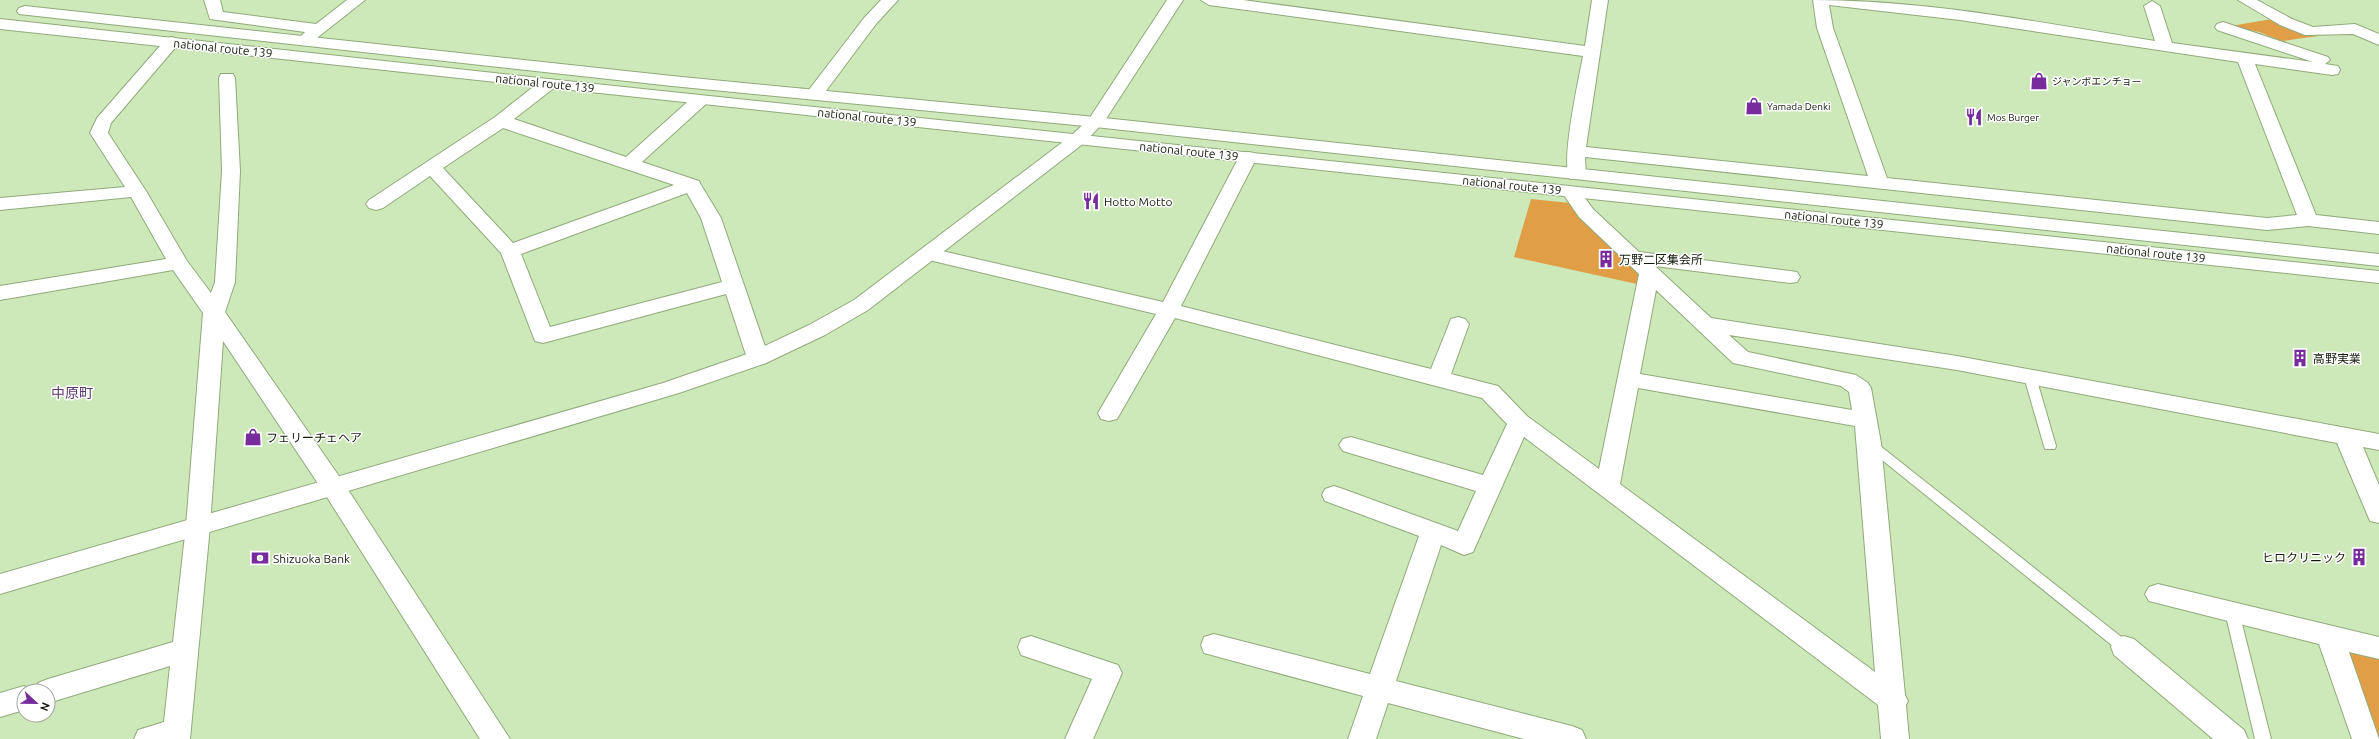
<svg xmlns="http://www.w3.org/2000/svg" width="2379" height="739" font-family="Ubuntu,'Noto Sans JP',sans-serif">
  <rect width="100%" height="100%" fill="#cee9b9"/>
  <!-- green -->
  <g fill="#e09f46">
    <polygon points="2278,18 2318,36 2282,41 2259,32 2231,26"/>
    <polygon points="1531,199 1580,204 1649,273 1646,286 1514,257"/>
    <polygon points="2341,642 2379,651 2379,739"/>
  </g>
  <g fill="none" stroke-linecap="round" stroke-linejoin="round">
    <!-- lane casing -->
    <g stroke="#90aa7b" stroke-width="2">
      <g id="lane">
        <polygon points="2030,373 2036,377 2056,446 2055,449 2045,449 2044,446 2024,377"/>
        <polygon points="1870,439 1874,441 2129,643 2131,647 2129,651 2124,653 2119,651 1866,447 1864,444 1866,441"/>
        <polygon points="2232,606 2237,608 2239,612 2271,739 2255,739 2225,612 2227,608"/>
      </g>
    </g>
    <!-- street casing -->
    <g stroke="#90aa7b" stroke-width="2">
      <g id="street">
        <polygon points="204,0 220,0 223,12 316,24 347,0 365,0 313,41 301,41 299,38 305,32 210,19"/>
        <polygon points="881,0 898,0 876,24 820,99 808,99 805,95 808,91 864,18"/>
        <path d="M 1201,0 L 1243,0 L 1585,46 L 1592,0 L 1608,0 L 1586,147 L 1868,176 L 1817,28 L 1813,0 C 1928,0 2042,23 2155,41 L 2144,6 L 2152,1 L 2160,6 L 2172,43 L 2313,62 L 2217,30 L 2215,27 L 2217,24 L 2223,22 L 2328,57 L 2330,60 L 2325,64 L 2338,66 L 2340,70 L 2338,74 L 2332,75 L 2255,64 L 2316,215 L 2379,222 L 2379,234 L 2308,226 L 2267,230 L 1585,157 L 1586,175 L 1584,179 L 1570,179 C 1560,163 1579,78 1583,56 L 1209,5 ZM 1829,5 L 1960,20 L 2238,62 L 2297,215 L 2267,218 L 1887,178 L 1833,28 Z"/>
        <polygon points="2238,0 2257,0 2292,19 2313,27 2355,24 2379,34 2379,45 2353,34 2305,35 2280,25"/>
        <polygon points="172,37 178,39 180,42 111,123 108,133 146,191 187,261 211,293 215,282 222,171 219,78 221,74 233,74 235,78 240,171 235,282 225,312 343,482 510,739 480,739 325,494 223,341 210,526 190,739 134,739 138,730 164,722 170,666 48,703 48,691 24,691 24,710 0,717 0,693 24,686 34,691 38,683 48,679 173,642 186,526 203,313 173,270 0,300 0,286 166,259 131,197 0,210 0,198 125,187 90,133 97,118 166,39"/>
        <path d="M 548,79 L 554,80 L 556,84 L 554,88 L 514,119 L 626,157 L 694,96 L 706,96 L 709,100 L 706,104 L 642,162 L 699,181 L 701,185 L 721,218 L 769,358 L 766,363 L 758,365 L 750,363 L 747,358 L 726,294 L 543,343 L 535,341 L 501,253 L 430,176 L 383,208 L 376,210 L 369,208 L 366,204 L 369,200 L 495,117 L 542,80 ZM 503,128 L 674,185 L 513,243 L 443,168 ZM 687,193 L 701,218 L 722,282 L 550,327 L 521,254 Z"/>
        <path d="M 1248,152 L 1254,153 L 1257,157 L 1181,306 L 1431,369 L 1451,319 L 1458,317 L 1465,319 L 1469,324 L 1451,374 L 1498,386 L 1527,416 L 1599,469 L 1639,274 L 1579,217 L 1561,191 L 1563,187 L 1577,187 L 1593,209 L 1639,252 L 1790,271 L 1797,272 L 1800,277 L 1797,282 L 1790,283 L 1655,266 L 1711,318 L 1957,356 L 2379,434 L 2379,450 L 2363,447 L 2379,485 L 2379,523 L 2370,521 L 2367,514 L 2337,443 L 1957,370 L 1729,335 L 1748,352 L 1856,375 L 1868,383 L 1871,388 L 1881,443 L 1905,695 L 1908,701 L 1906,705 L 1909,739 L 1881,739 L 1878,705 L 1524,437 L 1473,552 L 1464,555 L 1441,545 L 1396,681 L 1572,726 L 1582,730 L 1586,739 L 1524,739 L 1388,703 L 1376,739 L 1348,739 L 1363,696 L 1204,653 L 1201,645 L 1204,637 L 1214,634 L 1370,674 L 1419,536 L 1325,501 L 1322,495 L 1325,489 L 1334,486 L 1343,489 L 1458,531 L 1476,491 L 1343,451 L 1339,445 L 1343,439 L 1351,437 L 1483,475 L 1507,424 L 1482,398 L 1175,318 L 1117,419 L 1109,421 L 1101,419 L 1098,413 L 1156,314 L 929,260 L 922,258 L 919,254 L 922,250 L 929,248 L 1163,302 L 1239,157 L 1242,153 ZM 1656,290 L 1733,363 L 1841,386 L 1849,392 L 1852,410 L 1640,374 ZM 1638,388 L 1855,426 L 1875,672 L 1620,484 Z"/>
        <polygon points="2158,584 2379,637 2379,659 2349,652 2379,739 2352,739 2319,644 2149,601 2145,594 2149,587"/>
        <polygon points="1031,636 1118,665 1122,673 1093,739 1065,739 1092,679 1021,655 1018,647 1021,639"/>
        <polygon points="2124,636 2134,639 2244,730 2248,739 2213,739 2114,655 2111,647 2114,639"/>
      </g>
    </g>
    <!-- secondary casing -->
    <g stroke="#90aa7b" stroke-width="2">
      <polygon id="secondary" points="1167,0 1183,0 1104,122 1084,143 868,310 825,335 766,363 679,393 0,594 0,574 663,383 750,353 809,325 854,300 1072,135 1089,119"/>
    </g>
    <!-- highway casing -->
    <g stroke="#90aa7b" stroke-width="2">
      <g id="highway">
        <polygon points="25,6 672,76 1095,117 2379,254 2379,266 1095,127 672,86 19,14 17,11 19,8"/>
        <polygon points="0,19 548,79 2379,271 2379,283 0,29"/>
      </g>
    </g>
    <!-- lane -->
    <use href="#lane" fill="#fff" fill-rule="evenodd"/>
    <!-- street -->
    <use href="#street" fill="#fff" fill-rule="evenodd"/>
    <!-- secondary -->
    <use href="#secondary" fill="#fff" fill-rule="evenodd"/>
    <!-- highway -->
    <use href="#highway" fill="#fff" fill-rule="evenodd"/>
  </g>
  <!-- icons -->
  <defs>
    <g id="shop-bare" transform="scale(1.38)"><path d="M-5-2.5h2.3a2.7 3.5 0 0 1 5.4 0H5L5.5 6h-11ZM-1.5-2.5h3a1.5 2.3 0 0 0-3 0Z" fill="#772b9d" stroke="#fff" stroke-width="2.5" paint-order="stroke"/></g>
    <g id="restaurant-bare" transform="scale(1.38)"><path d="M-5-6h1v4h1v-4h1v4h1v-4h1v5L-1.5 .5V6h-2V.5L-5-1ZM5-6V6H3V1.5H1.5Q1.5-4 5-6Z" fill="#772b9d" stroke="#fff" stroke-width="2.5" paint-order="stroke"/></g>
    <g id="building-bare" transform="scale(1.38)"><path d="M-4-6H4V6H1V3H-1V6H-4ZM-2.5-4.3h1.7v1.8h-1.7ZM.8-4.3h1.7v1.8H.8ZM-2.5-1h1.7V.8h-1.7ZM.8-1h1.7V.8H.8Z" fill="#772b9d" stroke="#fff" stroke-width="2.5" paint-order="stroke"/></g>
    <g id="bank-bare" transform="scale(1.38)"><path d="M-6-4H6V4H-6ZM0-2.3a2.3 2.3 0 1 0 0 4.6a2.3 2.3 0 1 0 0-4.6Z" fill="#772b9d" stroke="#fff" stroke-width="2.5" paint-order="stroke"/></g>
  </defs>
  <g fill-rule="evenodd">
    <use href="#shop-bare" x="2039" y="81"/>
    <use href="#shop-bare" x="1754" y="106"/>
    <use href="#restaurant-bare" x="1974" y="117"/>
    <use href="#restaurant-bare" x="1091" y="201"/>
    <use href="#building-bare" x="1606" y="259"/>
    <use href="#building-bare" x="2300" y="358"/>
    <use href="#shop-bare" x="253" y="437"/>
    <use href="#building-bare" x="2359" y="557"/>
    <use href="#bank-bare" x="260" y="558"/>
  </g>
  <g text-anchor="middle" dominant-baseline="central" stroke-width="3" stroke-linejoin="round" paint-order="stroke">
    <!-- far-poi labels -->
    <g font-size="10" fill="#121c0a" stroke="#fff" text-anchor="start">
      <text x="2052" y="81">ジャンボエンチョー</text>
      <text x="1767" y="106">Yamada Denki</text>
      <text x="1987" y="117">Mos Burger</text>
    </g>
    <!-- street labels -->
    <g font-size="12" fill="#121c0a" stroke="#fff">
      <text transform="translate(223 48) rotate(6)">national route 139</text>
      <text transform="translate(545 83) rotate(6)">national route 139</text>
      <text transform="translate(867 117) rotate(6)">national route 139</text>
      <text transform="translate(1189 151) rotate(6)">national route 139</text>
      <text transform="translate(1512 185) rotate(6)">national route 139</text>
      <text transform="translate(1834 219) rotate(6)">national route 139</text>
      <text transform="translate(2156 253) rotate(6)">national route 139</text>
    </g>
    <!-- poi labels -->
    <g font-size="12" fill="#121c0a" stroke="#fff" text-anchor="start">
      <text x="1104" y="201">Hotto Motto</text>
      <text x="1619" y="259">万野二区集会所</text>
      <text x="2313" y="358">高野実業</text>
      <text x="266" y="437">フェリーチェヘア</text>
      <text x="2346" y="557" text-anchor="end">ヒロクリニック</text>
      <text x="273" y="558">Shizuoka Bank</text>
    </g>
    <!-- quarter labels -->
    <g font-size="14" fill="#5c3871" stroke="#fff">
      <text x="72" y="393">中原町</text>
    </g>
  </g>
  <!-- north arrow -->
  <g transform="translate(36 703) rotate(112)"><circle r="19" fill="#ffffff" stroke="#a0a49d"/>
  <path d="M0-3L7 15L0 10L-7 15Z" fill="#772b9d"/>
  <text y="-6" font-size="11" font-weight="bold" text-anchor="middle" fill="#121c0a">N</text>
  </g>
</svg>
